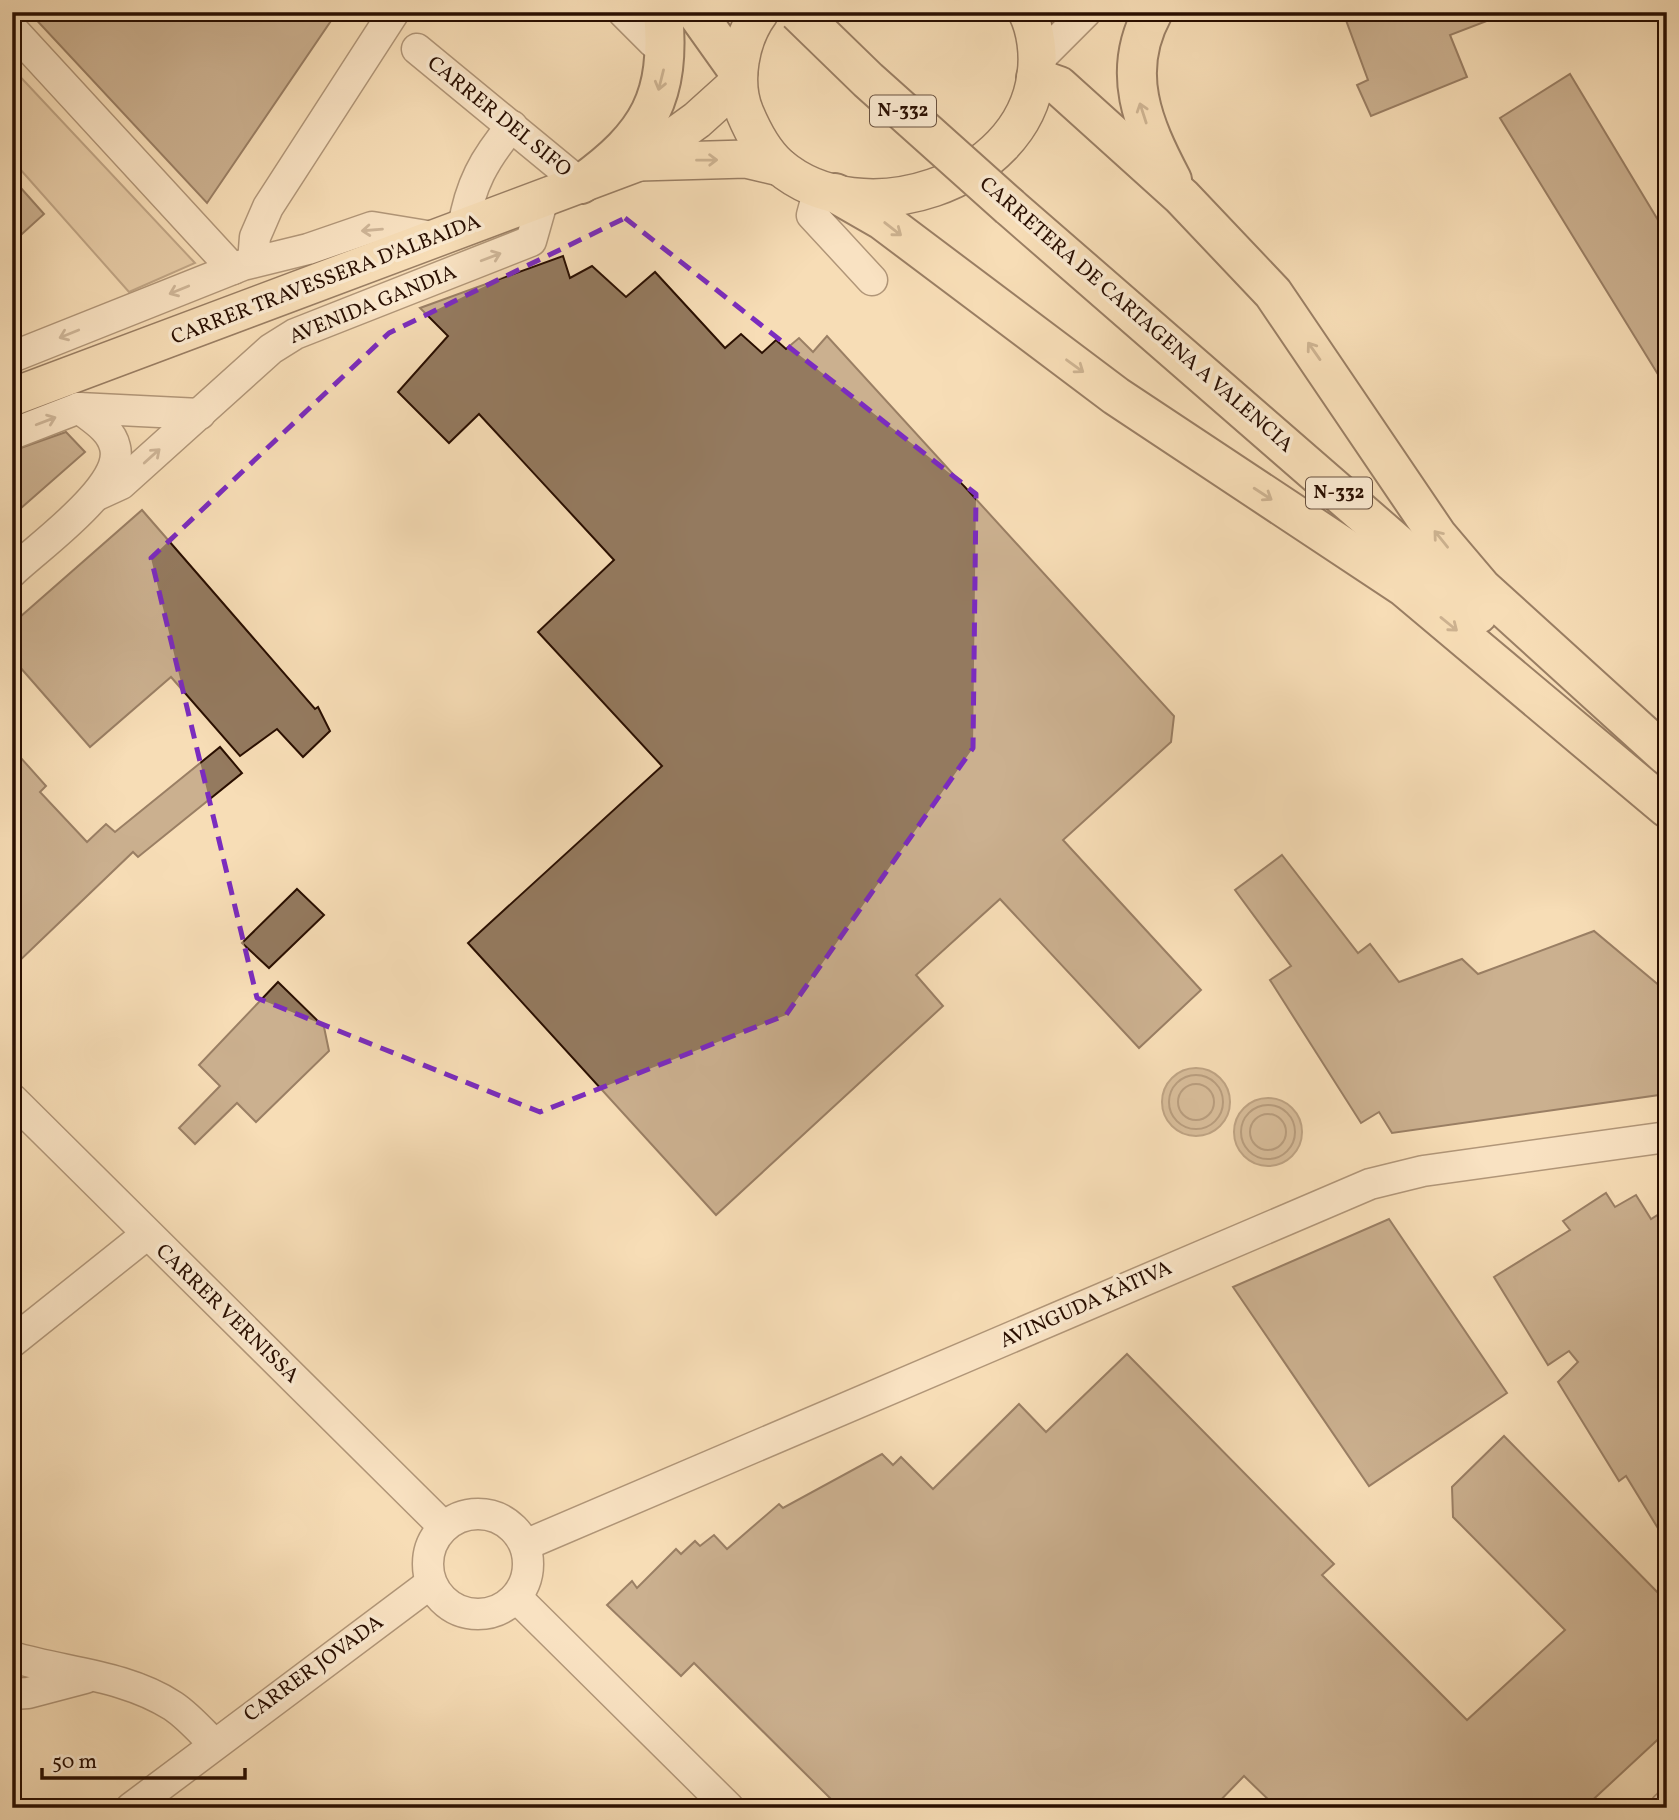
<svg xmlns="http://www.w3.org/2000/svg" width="1679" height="1820" font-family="Vollkorn,serif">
  <rect width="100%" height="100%" fill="#f7ddb6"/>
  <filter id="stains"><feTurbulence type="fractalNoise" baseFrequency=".00286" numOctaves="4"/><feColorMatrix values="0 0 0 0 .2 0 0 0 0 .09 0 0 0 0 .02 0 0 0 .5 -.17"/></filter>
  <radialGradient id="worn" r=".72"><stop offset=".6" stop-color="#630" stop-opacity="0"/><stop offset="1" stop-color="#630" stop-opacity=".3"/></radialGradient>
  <!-- green -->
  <polygon fill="#d4ba97" stroke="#7e644c" stroke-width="2" points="12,68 195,263 129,292 12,160"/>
  <!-- water -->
  <g fill="#b19778" stroke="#7b6048" stroke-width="2">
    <circle cx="1196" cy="1102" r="34"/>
    <circle cx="1268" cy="1132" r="34"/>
  </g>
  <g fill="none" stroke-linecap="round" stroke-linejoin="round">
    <!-- shore -->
    <g stroke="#6d523c" stroke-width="2">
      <circle cx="1196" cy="1102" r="27"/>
      <circle cx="1196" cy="1102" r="18"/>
      <circle cx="1268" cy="1132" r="27"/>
      <circle cx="1268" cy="1132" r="18"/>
    </g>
  </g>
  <!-- building -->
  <g fill="#947a5f" stroke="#290e00" stroke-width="2">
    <polygon points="29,12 337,12 207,203"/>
    <polygon points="1343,12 1504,12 1505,14 1450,35 1467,77 1371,116 1357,85 1368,80"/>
    <polygon points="1570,74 1667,235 1667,389 1500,118"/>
    <polygon points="12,178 44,214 12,243"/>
    <polygon points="563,256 570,278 592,266 626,297 655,272 725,348 741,334 762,353 776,340 786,349 799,338 813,352 827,336 1174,716 1171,742 1063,840 1201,990 1139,1048 1000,899 916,975 943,1006 716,1215 468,943 662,766 538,632 614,560 479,414 449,443 398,392 448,336 420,308"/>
    <polygon points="66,432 85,452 12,516 12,451"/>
    <polygon points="142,510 315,709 318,707 330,731 303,757 277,729 240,756 171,677 90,747 12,658 12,624"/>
    <polygon points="220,747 242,773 138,857 133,852 12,968 12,748 46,786 40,792 87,842 106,824 115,832"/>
    <polygon points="1282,855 1358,953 1370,944 1399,982 1462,959 1478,974 1594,931 1667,992 1667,1086 1659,1095 1392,1133 1379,1112 1361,1123 1270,980 1291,966 1235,890"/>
    <polygon points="297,889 324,915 269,968 242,943"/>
    <polygon points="278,982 324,1027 329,1051 256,1122 237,1103 195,1144 179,1128 220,1086 199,1065"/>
    <polygon points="1606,1193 1615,1207 1636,1195 1651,1219 1667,1209 1667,1543 1626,1476 1619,1481 1558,1382 1578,1362 1569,1351 1548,1365 1494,1277 1570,1230 1563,1221"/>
    <polygon points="1389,1219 1507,1393 1369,1486 1233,1287"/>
    <polygon points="1127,1354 1334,1564 1322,1575 1467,1720 1565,1630 1453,1517 1452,1487 1504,1436 1667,1602 1667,1731 1584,1808 1277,1808 1244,1776 1213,1808 840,1808 694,1663 681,1676 607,1605 632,1581 637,1588 676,1549 681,1554 695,1541 700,1546 714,1535 727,1549 779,1504 783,1508 882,1454 893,1465 901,1457 933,1489 1019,1404 1046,1432"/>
  </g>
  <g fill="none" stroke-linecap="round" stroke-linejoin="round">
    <!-- minor casing -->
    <g stroke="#5c422e" stroke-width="33">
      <g id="minor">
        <polyline points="623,12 653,42"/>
        <polyline points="12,29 233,269"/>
        <polyline points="417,49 581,184"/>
        <polyline points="1038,60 1086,12"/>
        <polyline points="819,189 812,215 872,280"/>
        <path d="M 463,228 C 470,185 484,159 512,126"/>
        <polyline points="253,262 255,237 268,207 394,12"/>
        <polyline points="12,357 243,265 308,249 372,227 439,238"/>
        <polyline points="12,434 79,408 200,414"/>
        <polyline points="97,495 121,484 271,349 295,334 531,241 543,199"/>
        <path d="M 12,572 C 39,546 125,486 115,447 C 111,429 93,419 79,408"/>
        <polyline points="12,1099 443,1526"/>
        <polyline points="12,1342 146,1235"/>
        <circle cx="478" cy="1564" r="50"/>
        <polyline points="525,1545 1370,1184 1423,1171 1667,1137"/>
        <polyline points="516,1597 729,1808"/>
        <path d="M 12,1657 C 66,1673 125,1675 173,1706 C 188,1716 201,1731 213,1743"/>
        <polyline points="12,1694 28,1693 85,1678"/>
        <polyline points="131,1808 431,1583"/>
        <polyline points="1665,1808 1667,1806"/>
      </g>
    </g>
    <!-- major casing -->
    <g stroke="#290e00" stroke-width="40">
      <g id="major">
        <path d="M 760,12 C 740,39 732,82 745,113 C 753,132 763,152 779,166 C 861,236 1023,184 1036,75 C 1039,55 1036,30 1027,12"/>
        <polyline points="639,162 746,159 780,167"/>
        <polyline points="12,397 639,162 697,120 738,83"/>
      </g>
    </g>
    <!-- highway casing -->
    <g stroke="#290e00" stroke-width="42">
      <g id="highway">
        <polyline points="696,12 738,71"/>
        <path d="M 1153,12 C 1120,72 1143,125 1172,180"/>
        <polyline points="1036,78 1059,86 1182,197 1273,293 1437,535 1482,588 1667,756"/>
        <path d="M 581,184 C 649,135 671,97 663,12"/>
        <polyline points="835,193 882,220 1116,396 1404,587 1667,808"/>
        <polyline points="1010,207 1478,614"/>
      </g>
    </g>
    <!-- minor -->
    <use href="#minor" stroke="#fae9d0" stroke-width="30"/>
    <!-- major -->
    <use href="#major" stroke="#f7ddb6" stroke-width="37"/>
    <!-- highway -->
    <use href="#highway" stroke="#f7ddb6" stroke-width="38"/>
    <!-- highway-bridge casing -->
    <g stroke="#290e00" stroke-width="42" stroke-linecap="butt">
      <polyline id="highway-bridge" points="798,12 868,80 1010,207"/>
    </g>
    <!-- highway-bridge -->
    <use href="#highway-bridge" stroke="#f7ddb6" stroke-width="38"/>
  </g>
  <!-- one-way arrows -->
  <defs><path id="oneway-shaft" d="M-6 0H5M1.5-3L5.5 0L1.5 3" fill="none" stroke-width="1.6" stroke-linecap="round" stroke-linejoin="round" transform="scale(1.75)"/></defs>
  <g stroke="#9a8064">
    <use href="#oneway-shaft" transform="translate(661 80) rotate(104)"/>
    <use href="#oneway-shaft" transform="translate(1143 113) rotate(-108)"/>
    <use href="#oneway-shaft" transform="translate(707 160) rotate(-1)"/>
    <use href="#oneway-shaft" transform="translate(893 229) rotate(38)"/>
    <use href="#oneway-shaft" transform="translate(1314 351) rotate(-125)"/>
    <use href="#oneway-shaft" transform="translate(1075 366) rotate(36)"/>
    <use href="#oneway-shaft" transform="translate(1263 494) rotate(33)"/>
    <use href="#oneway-shaft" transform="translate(1441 539) rotate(-129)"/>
    <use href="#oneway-shaft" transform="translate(1449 624) rotate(39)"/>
  </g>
  <g stroke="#9c8672">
    <use href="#oneway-shaft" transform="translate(372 230) rotate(175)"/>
    <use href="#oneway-shaft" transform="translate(491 257) rotate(-21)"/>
    <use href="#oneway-shaft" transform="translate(179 290) rotate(158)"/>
    <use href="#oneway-shaft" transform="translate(69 334) rotate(158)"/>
    <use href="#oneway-shaft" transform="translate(46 421) rotate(-21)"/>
    <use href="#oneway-shaft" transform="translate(152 456) rotate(-42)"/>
  </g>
  <!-- marked area -->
  <path d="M0 0H1679V1820H0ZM 625,218 L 976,494 L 973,748 L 786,1015 L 540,1112 L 257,998 L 151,558 L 389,333 Z" fill="#f7ddb6" fill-opacity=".55" fill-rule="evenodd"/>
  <path fill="none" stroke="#7b2cbf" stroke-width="5" stroke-dasharray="14 9" stroke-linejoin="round" d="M 625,218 L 976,494 L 973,748 L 786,1015 L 540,1112 L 257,998 L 151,558 L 389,333 Z"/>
  <g text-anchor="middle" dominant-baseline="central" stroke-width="7" stroke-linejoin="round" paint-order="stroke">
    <!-- shield labels -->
    <g fill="#fae9d0" stroke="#68503e" stroke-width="2">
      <rect x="870" y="95.5" width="66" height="31" rx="5"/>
      <rect x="1306" y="477.5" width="66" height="31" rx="5"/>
    </g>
    <g font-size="19" font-weight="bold" fill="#290e00">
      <text x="903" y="111">N-332</text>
      <text x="1339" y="493">N-332</text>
    </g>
    <!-- street labels -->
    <g font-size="21" fill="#290e00" stroke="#fae9d0">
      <text transform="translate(499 117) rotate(39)">CARRER DEL SIFO</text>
      <text transform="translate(326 280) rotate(-21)">CARRER TRAVESSERA D'ALBAIDA</text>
      <text transform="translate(373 305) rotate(-22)">AVENIDA GANDIA</text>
      <text transform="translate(1136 315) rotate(41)">CARRETERA DE CARTAGENA A VALENCIA</text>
      <text transform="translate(1086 1305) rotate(-24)">AVINGUDA XÀTIVA</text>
      <text transform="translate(227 1314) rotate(44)">CARRER VERNISSA</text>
      <text transform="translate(314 1669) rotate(-36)">CARRER JOVADA</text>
    </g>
  </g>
  <!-- margin -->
  <rect width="1679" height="1820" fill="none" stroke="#f7ddb6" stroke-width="42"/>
  <rect x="14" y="14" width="1651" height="1792" fill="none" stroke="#290e00" stroke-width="3.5"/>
  <rect x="21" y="21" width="1637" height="1778" fill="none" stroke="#290e00" stroke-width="2"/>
  <!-- scale -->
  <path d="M42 1768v10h203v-10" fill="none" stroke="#290e00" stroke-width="3.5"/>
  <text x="52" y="1768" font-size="21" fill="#290e00" stroke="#fae9d0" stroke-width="5" paint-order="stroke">50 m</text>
  <rect width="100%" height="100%" filter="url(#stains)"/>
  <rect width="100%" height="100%" fill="url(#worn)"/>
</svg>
